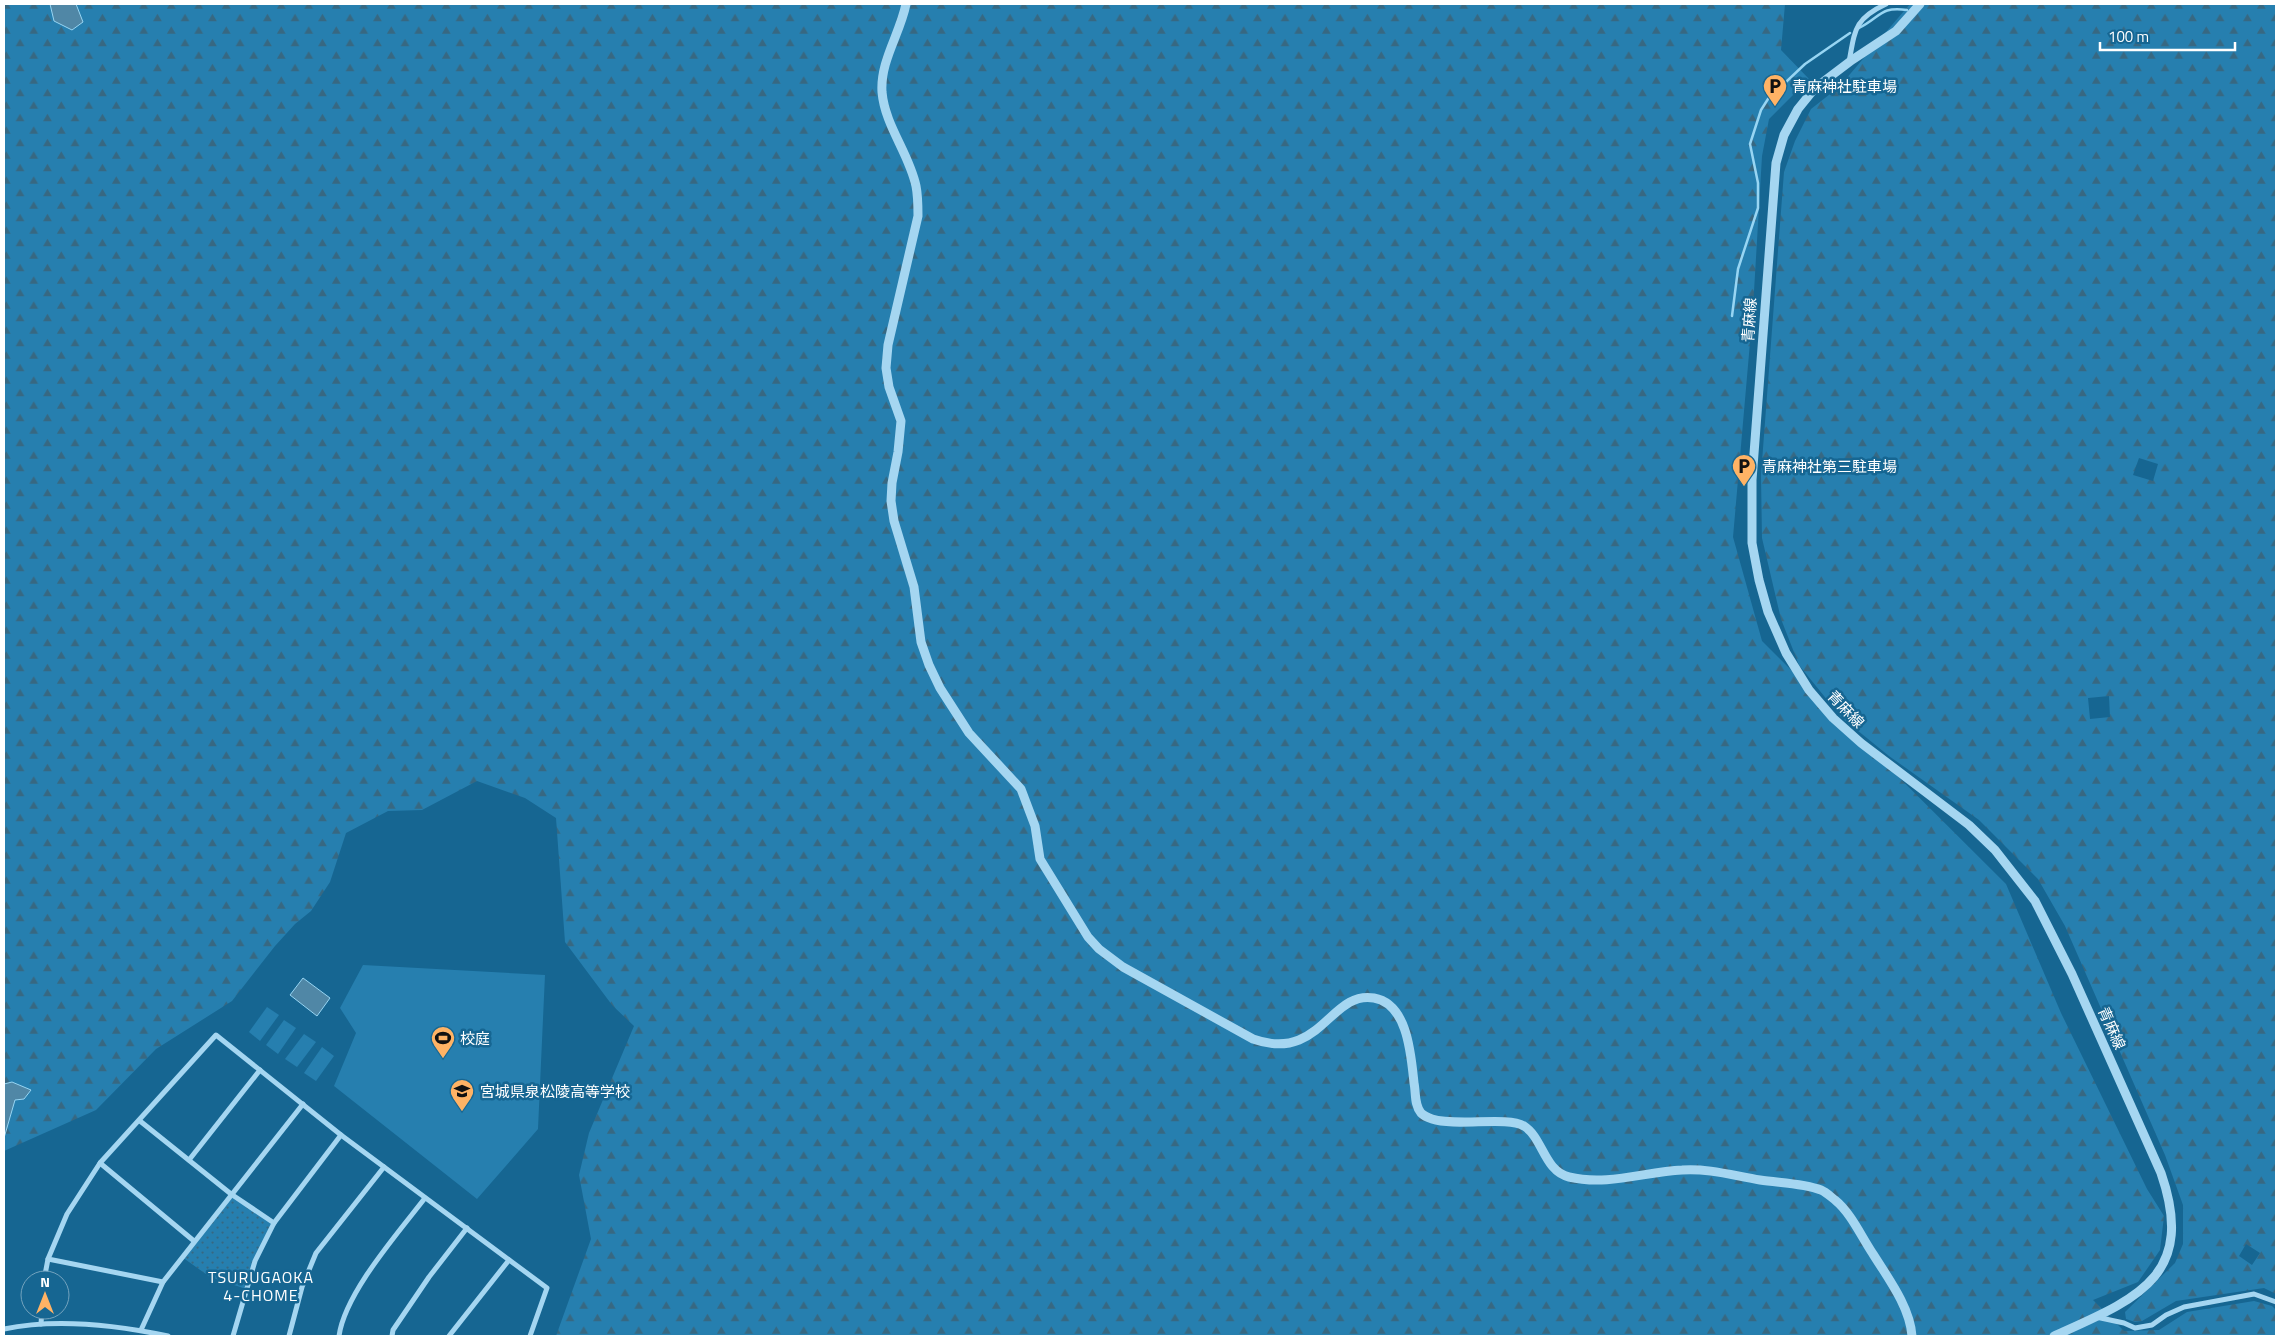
<svg xmlns="http://www.w3.org/2000/svg" width="2280" height="1340" font-family="'Titillium Web','Noto Sans JP',sans-serif">
  <defs>
    <pattern id="forest-firs" width="22" height="20" patternUnits="userSpaceOnUse" patternTransform="scale(1.25)"><rect width="22" height="20" fill="#267faf"/><path d="M5 1l3.5 6h-7zM16 11l3.5 6h-7z" fill="#376882"/></pattern>
    <pattern id="park-dots" width="8" height="8" patternUnits="userSpaceOnUse" patternTransform="scale(1.25)"><rect width="8" height="8" fill="#267faf"/><path d="M2 2h.1M6 6h.1" fill="none" stroke="#376882" stroke-width="1.8" stroke-linecap="round"/></pattern>
  </defs>
  <rect width="100%" height="100%" fill="#166692"/>
  <!-- grass -->
  <g fill="#267faf">
    <polygon points="363,965 545,975 538,1129 477,1199 334,1086 356,1033 340,1008"/>
    <polygon points="267,1007 279,1015 260,1041 249,1032"/>
    <polygon points="284,1020 296,1028 278,1054 266,1045"/>
    <polygon points="304,1034 316,1042 297,1067 285,1059"/>
    <polygon points="322,1047 334,1056 316,1081 304,1073"/>
  </g>
  <!-- forest -->
  <g fill="url(#forest-firs)" fill-rule="evenodd">
    <polygon points="4,4 1785,4 1781,50 1809,79 1769,119 1762,156 1753,308 1733,537 1762,641 2006,884 2061,1013 2147,1189 2164,1216 2160,1250 2138,1282 2093,1300 2124,1331 2159,1330 2187,1312 2254,1301 2272,1306 2276,1310 2276,1336 556,1336 591,1239 579,1175 589,1133 634,1026 612,1005 565,942 556,818 525,798 477,781 422,810 388,811 346,833 330,882 311,911 295,924 275,946 232,1001 156,1049 96,1110 4,1151"/>
    <path d="M 1910,4 L 2276,4 L 2276,1294 L 2264,1288 L 2176,1301 L 2142,1321 L 2135,1322 L 2126,1319 L 2125,1312 L 2175,1263 L 2183,1244 L 2183,1205 L 2165,1155 L 2065,926 L 2038,879 L 1979,820 L 1889,756 L 1841,717 L 1799,665 L 1781,619 L 1762,538 L 1761,475 L 1784,172 L 1795,141 L 1811,109 L 1839,87 ZM 2139,458 L 2158,464 L 2153,481 L 2133,475 ZM 2109,696 L 2110,717 L 2090,719 L 2088,698 ZM 2246,1244 L 2260,1253 L 2252,1265 L 2239,1256 Z"/>
  </g>
  <!-- park -->
  <polygon fill="url(#park-dots)" points="231,1194 274,1223 255,1261 246,1289 210,1277 182,1257"/>
  <!-- water -->
  <g fill="#5087a6" stroke="#97d5f3">
    <polygon points="50,4 76,4 83,22 72,30 54,21"/>
    <polygon points="303,978 330,998 317,1016 290,995"/>
    <polygon points="12,1082 31,1090 24,1099 15,1100 4,1138 4,1084"/>
  </g>
  <g fill="none" stroke-linecap="round" stroke-linejoin="round">
    <!-- stream -->
    <g stroke="#97d5f3" stroke-width="2.5">
      <path d="M 1859,28 C 1881,17 1880,6 1907,10"/>
      <polyline points="1732,316 1738,269 1758,208 1758,183 1750,144 1761,110 1768,99 1805,64 1850,33"/>
    </g>
    <!-- minor -->
    <g stroke="#a5d6f1" stroke-width="5">
      <path d="M 1849,62 C 1855,30 1854,19 1886,4"/>
      <polyline points="140,1121 231,1194 274,1223"/>
      <polyline points="189,1160 260,1070"/>
      <polyline points="100,1163 194,1241"/>
      <polyline points="44,1280 48,1259"/>
      <polyline points="163,1282 48,1259 67,1214 100,1163 216,1035 341,1135 547,1288 530,1336"/>
      <polyline points="2096,1317 2124,1323 2135,1328 2152,1325 2166,1315 2184,1307 2254,1294 2276,1302"/>
      <polyline points="41,1324 42,1310"/>
      <path d="M 4,1329 C 56,1318 116,1325 168,1336"/>
      <polyline points="141,1330 163,1282 303,1104"/>
      <polyline points="233,1336 255,1261 274,1223 341,1135"/>
      <polyline points="289,1336 302,1287 316,1253 384,1167"/>
      <path d="M 339,1336 C 345,1293 398,1233 425,1198"/>
      <polyline points="392,1336 393,1330 429,1277 467,1228"/>
      <polyline points="449,1336 509,1260"/>
    </g>
    <!-- tertiary -->
    <g stroke="#a5d6f1" stroke-width="9">
      <path d="M 906,4 C 900,34 880,61 882,92 C 885,126 909,153 916,186 C 918,196 918,206 918,216 L 888,345 L 886,368 L 889,387 L 901,421 L 898,452 L 892,483 L 891,501 L 894,521 L 914,587 L 921,642 L 929,665 L 940,688 L 969,733 L 1021,789 L 1035,826 L 1040,859 L 1088,937 L 1099,949 L 1123,967 L 1253,1039 C 1321,1063 1330,990 1374,998 C 1408,1004 1411,1055 1414,1083 C 1416,1092 1414,1105 1421,1113 C 1423,1115 1429,1118 1432,1119 C 1456,1127 1507,1116 1524,1126 C 1543,1138 1544,1171 1569,1177 C 1608,1186 1644,1172 1682,1170 C 1708,1168 1735,1176 1760,1180 C 1780,1183 1803,1183 1821,1190 C 1826,1192 1831,1197 1835,1200 C 1851,1213 1861,1236 1873,1254 C 1888,1278 1910,1307 1912,1336"/>
      <path d="M 1920,4 L 1896,31 L 1852,60 L 1815,88 L 1798,109 L 1784,135 L 1776,163 L 1752,480 L 1752,543 L 1759,580 L 1768,612 L 1786,653 L 1809,690 L 1833,718 L 1861,743 L 1969,825 L 1995,850 L 2035,901 L 2072,974 L 2161,1173 C 2197,1277 2136,1299 2054,1336"/>
    </g>
  </g>
  <!-- icons -->
  <defs>
    <g id="parking-pin" transform="scale(1.25)"><path d="M0 17L-7.5 6A9.5 9.5 0 1 1 7.5 6Z" fill="#ffb365" stroke="#166692"/><path d="M-3.5-5.5H1a3.5 3.5 0 0 1 0 7H-1V5.5H-3.5ZM-1-3.4V-.6H.8a1.4 1.4 0 0 0 0-2.8Z" fill="#111"/></g>
    <g id="stadium-pin" transform="scale(1.25)"><path d="M0 17L-7.5 6A9.5 9.5 0 1 1 7.5 6Z" fill="#ffb365" stroke="#166692"/><path d="M0-5a6.5 5 0 1 0 0 10a6.5 5 0 1 0 0-10ZM-3.5-1.8h7v3.6h-7Z" fill="#111"/></g>
    <g id="school-pin" transform="scale(1.25)"><path d="M0 17L-7.5 6A9.5 9.5 0 1 1 7.5 6Z" fill="#ffb365" stroke="#166692"/><path d="M0-5L7-2L0 1L-7-2ZM-4 1L0 2.5L4 1V4Q0 6-4 4Z" fill="#111"/></g>
  </defs>
  <g fill-rule="evenodd">
    <use href="#parking-pin" x="1775" y="86"/>
    <use href="#parking-pin" x="1744" y="466"/>
    <use href="#stadium-pin" x="443" y="1038"/>
    <use href="#school-pin" x="462" y="1091"/>
  </g>
  <g text-anchor="middle" dominant-baseline="central" stroke-width="5" stroke-linejoin="round" paint-order="stroke">
    <!-- poi labels -->
    <g font-size="15" fill="#fff" stroke="#166692" text-anchor="start">
      <text x="1792" y="86">青麻神社駐車場</text>
      <text x="1762" y="466">青麻神社第三駐車場</text>
      <text x="460" y="1038">校庭</text>
      <text x="480" y="1091">宮城県泉松陵高等学校</text>
    </g>
    <!-- street labels -->
    <g font-size="15" fill="#fff" stroke="#166692">
      <text transform="translate(1749 320) rotate(-86)">青麻線</text>
      <text transform="translate(1846 709) rotate(46)">青麻線</text>
      <text transform="translate(2112 1028) rotate(66)">青麻線</text>
    </g>
    <!-- neighbourhood labels -->
    <g font-size="16" letter-spacing="1" fill="#fff" stroke="#166692">
      <text x="261" y="1277">TSURUGAOKA<tspan x="261" dy="18">4-CHOME</tspan></text>
    </g>
  </g>
  <!-- border -->
  <rect width="2280" height="1340" fill="none" stroke="#ffffff" stroke-width="10"/>
  <!-- north arrow -->
  <g transform="translate(45 1295)"><circle r="24" fill="#166692" stroke="#73a3be"/>
  <path d="M0-4L9 19L0 12L-9 19Z" fill="#ffb365"/>
  <text y="-8" font-size="14" font-weight="bold" text-anchor="middle" fill="#ffffff">N</text>
  </g>
  <!-- scale -->
  <path d="M2100 42v8h135v-8" fill="none" stroke="#ffffff" stroke-width="2.5"/>
  <text x="2108" y="42" font-size="15" fill="#ffffff" stroke="#166692" stroke-width="4" paint-order="stroke">100 m</text>
</svg>
